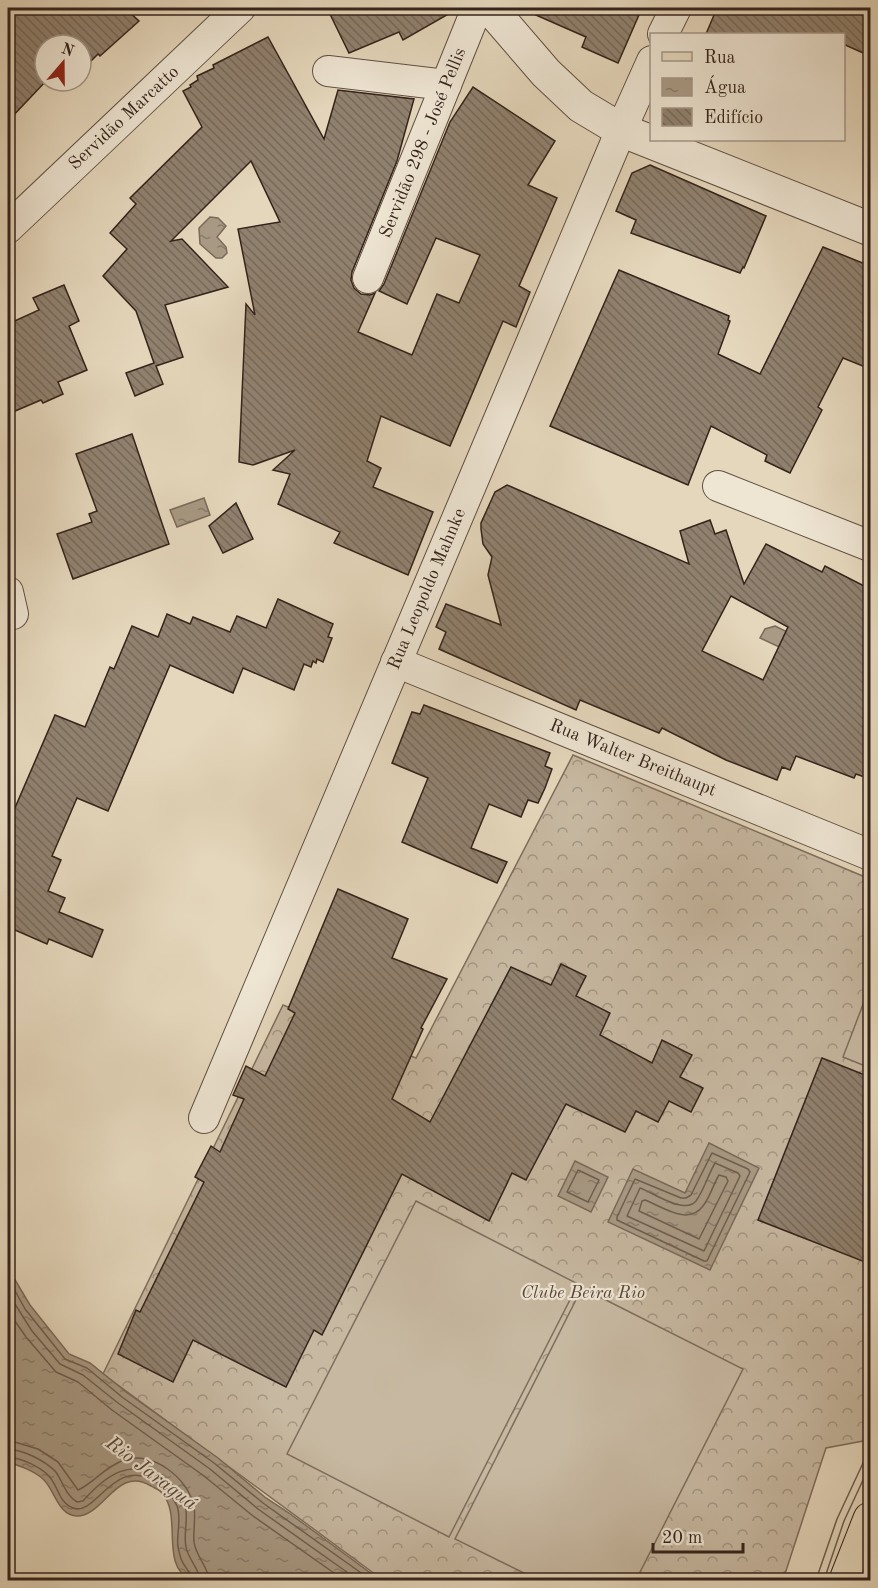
<svg xmlns="http://www.w3.org/2000/svg" width="878" height="1588" font-family="'Old Standard TT',serif">
  <defs>
    <pattern id="forest-crowns" width="20" height="18" patternUnits="userSpaceOnUse" patternTransform="scale(1.5)"><rect width="20" height="18" fill="#c7b8a1"/><path d="M2 6a3 3 0 1 1 6 0M12 15a3 3 0 1 1 6 0" fill="none" stroke="#a29582"/></pattern>
    <pattern id="water-ripples" width="26" height="14" patternUnits="userSpaceOnUse" patternTransform="scale(1.5)"><rect width="26" height="14" fill="#a99a85"/><path d="M2 4q2-2 4 0t4 0M15 11q2-2 4 0t4 0" fill="none" stroke="#8a7d6c"/></pattern>
    <pattern id="building-back-hatch" width="6" height="6" patternUnits="userSpaceOnUse" patternTransform="scale(1.5)"><rect width="6" height="6" fill="#90816f"/><path d="M-1 5l2 2M0 0l6 6M5-1l2 2" fill="none" stroke="#76695a"/></pattern>
  </defs>
  <rect width="100%" height="100%" fill="#e5d7bc"/>
  <filter id="stains"><feTurbulence type="fractalNoise" baseFrequency=".00333" numOctaves="4"/><feColorMatrix values="0 0 0 0 .2 0 0 0 0 .09 0 0 0 0 .02 0 0 0 .5 -.17"/></filter>
  <radialGradient id="worn" r=".72"><stop offset=".6" stop-color="#630" stop-opacity="0"/><stop offset="1" stop-color="#630" stop-opacity=".3"/></radialGradient>
  <!-- forest -->
  <polygon fill="url(#forest-crowns)" stroke="#7e6e5e" stroke-width="1.5" points="573,755 870,879 870,1422 863,1441 826,1448 783,1580 383,1580 103,1374 283,1005 416,1058"/>
  <!-- pitch -->
  <g fill="#c7b8a1" stroke="#7e6e5e" stroke-width="1.5">
    <polygon points="870,986 870,1068 843,1057"/>
    <polygon points="416,1201 578,1284 449,1537 287,1454"/>
    <polygon points="582,1288 743,1369 636,1580 538,1580 455,1539"/>
  </g>
  <!-- water -->
  <g fill="url(#water-ripples)" stroke="#7a6a5b" stroke-width="1.5">
    <polygon points="210,217 218,218 226,226 217,237 226,247 227,253 222,258 216,258 200,244 199,228"/>
    <polygon points="204,498 210,515 177,527 170,510"/>
    <polygon points="775,626 785,631 804,626 794,654 760,638 765,629"/>
    <polygon points="709,1143 759,1168 710,1270 608,1222 633,1169 685,1193"/>
    <polygon points="575,1161 608,1177 591,1212 558,1196"/>
    <path d="M 8,1268 L 30,1305 L 69,1354 L 90,1363 L 126,1392 L 218,1458 L 266,1498 L 289,1513 L 380,1580 L 191,1580 C 159,1565 183,1516 162,1493 C 160,1490 154,1488 151,1486 C 117,1465 104,1516 77,1516 C 58,1515 55,1491 44,1480 C 35,1471 20,1466 8,1462 Z"/>
  </g>
  <!-- pier -->
  <polygon fill="#e5d7bc" points="870,1431 870,1580 811,1580"/>
  <g fill="none" stroke-linecap="round" stroke-linejoin="round">
    <!-- shore -->
    <g stroke="#6e5e50" stroke-width="1.5">
      <polygon points="712,1153 748,1169 750,1172 707,1261 704,1261 617,1220 617,1217 635,1179 681,1198 686,1198 691,1195"/>
      <path d="M 715,1163 L 738,1173 L 740,1176 L 704,1251 L 627,1216 L 640,1188 C 654,1193 684,1215 696,1201 C 704,1190 708,1175 715,1163 Z"/>
      <polygon points="578,1170 599,1180 588,1202 567,1192"/>
      <path d="M 719,1175 L 726,1177 L 728,1181 L 699,1239 L 639,1211 L 642,1201 L 645,1200 C 663,1207 688,1226 703,1206 C 710,1197 713,1185 719,1175 Z"/>
      <polyline points="8,1278 25,1309 65,1359 87,1368 122,1397 214,1463 263,1503 371,1580"/>
      <polyline points="8,1293 32,1331 60,1364 83,1375 118,1403 210,1469 258,1509 358,1580"/>
      <polyline points="8,1311 26,1337 56,1372 78,1382 112,1410 204,1476 253,1516 344,1580"/>
      <path d="M 8,1440 L 38,1449 L 58,1462 L 78,1490 C 95,1482 103,1468 124,1460 C 152,1450 188,1478 194,1506 C 196,1518 193,1530 194,1542 C 196,1557 208,1566 209,1580"/>
      <path d="M 8,1449 C 23,1450 44,1460 55,1471 C 63,1481 65,1495 77,1502 L 83,1501 C 105,1476 130,1457 162,1477 C 172,1483 181,1494 185,1505 C 189,1518 183,1534 186,1547 C 188,1559 199,1568 200,1580"/>
      <path d="M 8,1457 C 21,1458 39,1466 49,1476 C 58,1486 59,1503 73,1508 C 96,1517 114,1455 156,1482 C 166,1488 172,1495 177,1506 C 182,1518 176,1535 178,1547 C 179,1551 180,1557 182,1561 C 185,1568 191,1572 192,1580"/>
      <polyline points="816,1580 837,1519 870,1448"/>
      <polyline points="824,1580 844,1521 870,1465"/>
    </g>
  </g>
  <!-- building -->
  <g fill="url(#building-back-hatch)" stroke="#34231b" stroke-width="1.5" fill-rule="evenodd">
    <polygon points="8,8 125,8 139,21 100,56 98,54 81,71 81,45 45,45 46,81 8,121"/>
    <polygon points="327,8 459,8 403,40 399,32 349,53"/>
    <polygon points="520,8 642,8 618,63 582,47 586,37"/>
    <polygon points="717,8 870,8 870,56 843,44 843,34 706,34"/>
    <polygon points="268,37 324,139 338,90 414,99 397,161 352,272 351,280 354,288 361,294 370,295 375,293 358,332 412,355 437,294 459,303 480,255 436,238 407,304 379,291 384,284 450,122 473,87 555,141 528,185 557,198 519,286 530,292 516,327 503,321 450,446 381,416 367,461 381,468 373,487 433,512 408,575 334,543 340,532 278,504 290,474 273,470 295,450 253,465 239,462 246,304 255,315 238,229 280,222 251,161 171,241 182,239 228,287 165,305 183,357 156,366 163,384 135,396 126,373 154,363 136,311 103,276 127,249 110,233 136,204 130,198 202,127 183,91 191,87 190,85 198,80 197,76 214,68 213,65"/>
    <polygon points="650,165 766,216 744,268 743,267 740,273 631,233 636,220 616,211 632,173"/>
    <polygon points="823,247 870,266 870,369 843,358 818,407 822,410 790,473 765,461 767,455 711,426 688,485 550,426 619,270 729,316 728,320 730,321 718,354 760,374"/>
    <polygon points="64,285 79,321 69,326 87,370 58,382 63,394 43,403 41,400 8,414 8,324 39,310 33,298"/>
    <polygon points="132,434 169,544 73,579 57,534 92,522 89,514 97,511 76,454"/>
    <path d="M 507,485 L 689,564 L 680,531 L 710,520 L 715,534 L 726,530 L 744,584 L 766,544 L 822,572 L 825,566 L 870,589 L 870,779 L 856,774 L 854,778 L 796,756 L 790,770 L 782,767 L 777,780 L 726,760 L 662,728 L 659,733 L 580,700 L 576,710 L 439,649 L 446,632 L 436,627 L 446,604 L 501,625 L 488,575 L 492,557 L 483,544 L 481,529 L 481,523 L 495,492 ZM 731,596 L 788,627 L 763,680 L 702,651 Z"/>
    <polygon points="236,503 253,539 223,553 209,526"/>
    <polygon points="278,599 333,624 328,637 332,638 323,662 317,659 316,663 313,661 311,667 304,664 294,690 243,668 233,693 170,665 108,811 77,798 52,856 61,860 48,891 65,898 59,912 103,930 92,957 49,939 47,944 8,927 8,824 55,715 85,727 110,667 114,669 132,626 158,637 167,614 190,624 193,617 230,632 237,616 266,628"/>
    <polygon points="424,705 550,753 545,766 552,769 545,788 538,803 528,800 521,817 489,804 471,848 507,862 497,883 402,842 428,778 392,763 412,712 420,714"/>
    <polygon points="338,889 408,919 392,958 447,979 421,1028 423,1029 392,1099 430,1122 511,967 551,985 561,964 586,976 576,996 610,1013 600,1035 652,1063 662,1040 692,1055 680,1077 703,1088 691,1112 669,1101 658,1122 636,1111 625,1132 566,1104 526,1180 512,1173 489,1221 402,1174 322,1335 314,1330 286,1387 193,1340 173,1382 118,1354 136,1310 140,1312 204,1182 195,1177 211,1146 220,1152 244,1099 233,1095 246,1066 265,1076 295,1013 288,1009"/>
    <polygon points="822,1058 870,1077 870,1264 758,1220"/>
  </g>
  <g fill="none" stroke-linecap="round" stroke-linejoin="round">
    <!-- minor casing -->
    <g stroke="#605043" stroke-width="32">
      <g id="minor">
        <polyline points="663,34 676,8"/>
        <polyline points="328,71 446,85"/>
        <polyline points="8,228 240,8"/>
        <polyline points="368,278 477,8"/>
        <polyline points="718,486 870,546"/>
        <polyline points="8,592 13,614"/>
        <polyline points="396,662 870,855"/>
        <polyline points="204,1118 621,130 652,61"/>
      </g>
    </g>
    <!-- tertiary casing -->
    <g stroke="#605043" stroke-width="35">
      <polyline id="tertiary" points="490,8 546,73 581,106 621,130 870,229"/>
    </g>
    <!-- primary casing -->
    <g stroke="#34231b" stroke-width="35">
      <polyline id="primary" points="846,1580 870,1519"/>
    </g>
    <!-- minor -->
    <use href="#minor" stroke="#eee5d3" stroke-width="30"/>
    <!-- tertiary -->
    <use href="#tertiary" stroke="#eee5d3" stroke-width="33"/>
    <!-- primary -->
    <use href="#primary" stroke="#e5d7bc" stroke-width="33"/>
  </g>
  <g text-anchor="middle" dominant-baseline="central" stroke-width="4.5" stroke-linejoin="round" paint-order="stroke">
    <!-- street labels -->
    <g font-size="18" fill="#34231b" stroke="#eee5d3">
      <text transform="translate(124 118) rotate(-43)">Servidão Marcatto</text>
      <text transform="translate(423 143) rotate(-68)">Servidão 298 - José Pellis</text>
      <text transform="translate(427 589) rotate(-67)">Rua Leopoldo Mahnke</text>
      <text transform="translate(633 758) rotate(22)">Rua Walter Breithaupt</text>
    </g>
    <!-- park labels -->
    <g font-size="18" font-style="italic" fill="#59483c" stroke="#eee5d3">
      <text x="583" y="1293">Clube Beira Rio</text>
    </g>
    <!-- water labels -->
    <g font-size="20" font-style="italic" fill="#57473b" stroke="#eee5d3">
      <text transform="translate(151 1474) rotate(37)">Rio Jaraguá</text>
    </g>
  </g>
  <!-- margin -->
  <rect width="878" height="1588" fill="none" stroke="#e5d7bc" stroke-width="30"/>
  <rect x="9" y="9" width="860" height="1570" fill="none" stroke="#34231b" stroke-width="3"/>
  <rect x="15" y="15" width="848" height="1558" fill="none" stroke="#34231b" stroke-width="1.5"/>
  <!-- legend -->
  <rect x="650" y="33" width="195" height="108" fill="#eee5d3" stroke="#a49789" stroke-width="1.5"/>
  <rect x="662" y="52" width="30" height="9" fill="#e5d7bc" stroke="#a49789" stroke-width="1.5"/>
  <text x="704" y="63" font-size="18" fill="#34231b">Rua</text>
  <rect x="662" y="78" width="30" height="18" fill="url(#water-ripples)" stroke="#a49789" stroke-width="1.5"/>
  <text x="704" y="93" font-size="18" fill="#34231b">Água</text>
  <rect x="662" y="108" width="30" height="18" fill="url(#building-back-hatch)" stroke="#a49789" stroke-width="1.5"/>
  <text x="704" y="123" font-size="18" fill="#34231b">Edifício</text>
  <!-- north arrow -->
  <g transform="translate(63 63) rotate(20)"><circle r="28" fill="#eee5d3" stroke="#a49789" stroke-width="1.5"/>
  <path d="M0-4.5L10 22L0 15L-10 22Z" fill="#8f2418"/>
  <text y="-9" font-size="16" font-weight="bold" text-anchor="middle" fill="#34231b">N</text>
  </g>
  <!-- scale -->
  <path d="M653 1543v9h90v-9" fill="none" stroke="#34231b" stroke-width="3"/>
  <text x="662" y="1543" font-size="18" fill="#34231b" stroke="#eee5d3" stroke-width="4.5" paint-order="stroke">20 m</text>
  <rect width="100%" height="100%" filter="url(#stains)"/>
  <rect width="100%" height="100%" fill="url(#worn)"/>
</svg>
